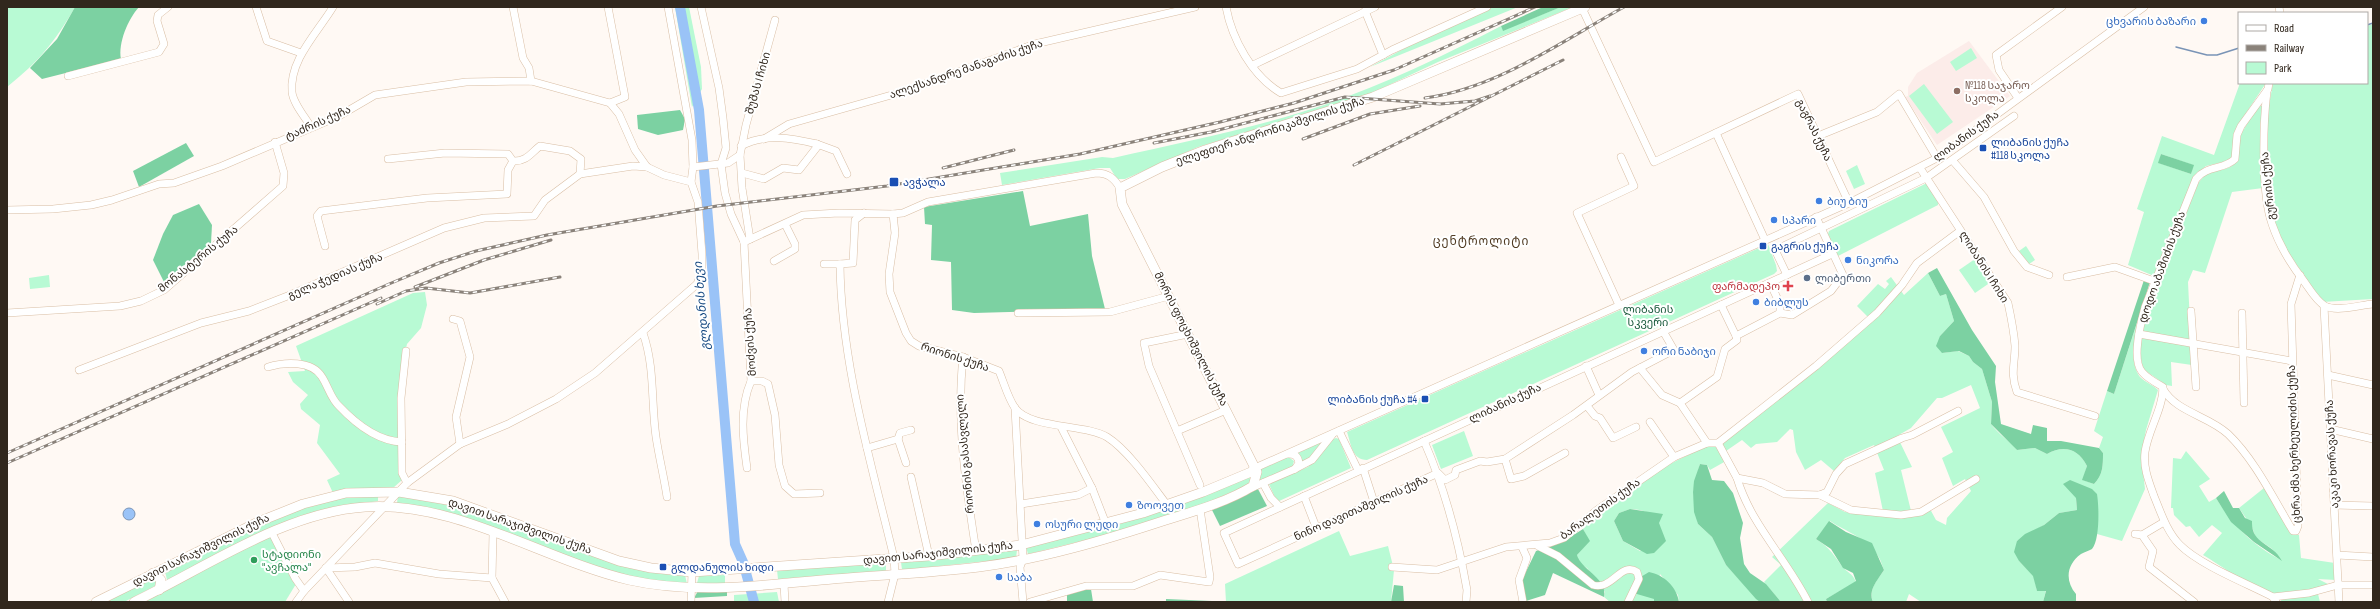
<svg xmlns="http://www.w3.org/2000/svg" width="2380" height="609" font-family="'Sofia Sans Condensed','Noto Sans Georgian',sans-serif">
  <rect width="100%" height="100%" fill="#fff9f4"/>
  <!-- education -->
  <polygon fill="#fcece9" points="1969,41 2010,96 1937,145 1905,97 1908,96 1908,87 1917,73"/>
  <!-- green -->
  <g fill="#b8fad4" fill-rule="evenodd">
    <path d="M 7,7 L 75,7 C 55,42 38,62 7,87 Z"/>
    <polygon points="675,7 689,7 701,67 702,89 692,107"/>
    <polygon points="1492,7 1518,7 1370,67 1435,32"/>
    <path d="M 1561,7 L 1573,7 L 1438,62 L 1376,91 L 1340,104 L 1198,147 L 1125,179 L 1117,179 L 1110,168 L 1100,168 L 1002,185 L 1000,173 L 1102,157 L 1113,158 C 1183,142 1255,128 1324,105 C 1385,84 1443,56 1501,26 L 1503,30 Z"/>
    <polygon points="2373,24 2373,299 2322,302 2288,252 2278,234 2273,215 2266,133 2267,116 2273,83 2367,83 2367,26"/>
    <polygon points="1971,48 1977,58 1956,71 1950,62"/>
    <path d="M 2240,83 L 2266,83 L 2240,122 L 2233,156 L 2227,161 L 2206,166 L 2195,175 L 2154,276 L 2128,265 L 2144,212 L 2137,209 L 2162,136 L 2214,155 ZM 2161,154 L 2193,165 L 2191,174 L 2159,163 Z"/>
    <polygon points="1924,84 1953,122 1937,134 1909,96"/>
    <path d="M 2258,106 L 2263,106 L 2260,125 L 2263,188 L 2232,192 L 2205,273 L 2193,270 L 2188,282 L 2192,365 L 2171,362 L 2172,386 L 2166,385 L 2143,369 L 2140,353 L 2144,318 L 2198,184 C 2210,164 2225,176 2237,161 L 2241,134 Z"/>
    <polygon points="1857,165 1865,184 1854,189 1846,171"/>
    <polygon points="1927,183 1938,202 1938,205 1838,256 1828,234 1829,231"/>
    <path d="M 1768,244 L 1776,265 L 1777,271 L 1774,274 L 1367,460 C 1352,460 1351,444 1347,432 Z"/>
    <polygon points="2026,246 2035,260 2029,264 2019,251"/>
    <polygon points="1975,259 1991,282 1975,293 1959,270"/>
    <path d="M 1928,273 L 1940,296 L 1946,294 L 1954,321 L 1940,336 L 1942,353 L 1958,351 L 1969,356 L 1973,362 L 1982,369 L 1992,402 L 1991,424 C 1999,435 2009,440 2017,450 L 2035,448 L 2047,454 C 2063,445 2078,448 2087,466 L 2083,480 L 2094,484 C 2103,475 2103,465 2103,453 L 2099,448 L 2103,437 L 2094,431 L 2107,391 L 2114,394 L 2137,323 C 2135,339 2129,363 2140,377 C 2145,382 2153,385 2158,390 L 2146,430 L 2141,455 L 2145,489 L 2122,541 L 2097,534 L 2097,527 L 2076,498 L 2077,510 L 2059,513 L 2044,525 L 2017,541 L 2019,561 L 2034,576 L 2037,591 L 2046,590 L 2043,602 L 1921,602 L 1909,594 L 1906,602 L 1873,602 C 1868,589 1877,581 1884,570 C 1882,566 1881,560 1878,556 C 1868,538 1846,532 1830,521 L 1816,539 C 1831,549 1832,553 1842,566 C 1847,573 1852,572 1856,582 L 1826,599 L 1827,602 L 1781,602 L 1764,582 L 1781,565 L 1772,557 L 1828,503 L 1845,512 L 1884,516 L 1875,473 L 1884,470 L 1874,445 L 1845,458 L 1834,471 L 1821,460 L 1805,470 L 1796,452 L 1793,430 L 1790,429 L 1777,442 L 1756,444 L 1751,448 L 1742,440 L 1726,451 L 1720,442 L 1871,320 L 1857,306 L 1878,284 L 1885,289 L 1889,284 L 1886,281 L 1891,277 L 1904,295 ZM 1971,385 L 1980,408 L 1941,427 L 1953,452 L 1942,458 L 1953,486 L 1965,479 L 1971,491 L 1947,518 L 1946,525 L 1936,520 L 1930,509 L 1912,515 L 1901,470 L 1912,467 L 1897,436 L 1911,428 L 1937,398 L 1942,398 Z"/>
    <polygon points="49,275 50,287 30,289 29,278"/>
    <polygon points="425,292 427,305 421,328 407,344 402,366 402,480 393,488 333,493 327,480 340,474 317,443 320,425 301,409 300,404 308,395 293,382 288,372 305,371 296,346 413,293"/>
    <polygon points="1464,431 1473,456 1441,469 1432,445"/>
    <polygon points="1329,437 1310,458 1300,464 1296,452"/>
    <polygon points="1336,438 1339,439 1351,468 1277,502 1269,484 1308,467 1331,440"/>
    <path d="M 1709,446 L 1715,446 L 1726,461 L 1710,470 L 1707,465 L 1700,464 L 1699,467 L 1693,492 L 1698,524 L 1712,537 L 1726,565 L 1760,602 L 1679,602 L 1678,595 L 1660,574 L 1654,602 L 1610,602 L 1604,597 L 1605,592 L 1587,568 L 1579,563 L 1577,555 L 1589,541 L 1583,529 C 1617,493 1663,464 1709,446 ZM 1630,509 C 1653,510 1658,518 1664,539 L 1640,551 L 1623,541 L 1614,521 L 1619,513 Z"/>
    <path d="M 2186,451 L 2210,479 L 2199,486 L 2209,502 L 2216,498 C 2234,526 2251,544 2281,560 L 2271,548 L 2256,538 L 2252,527 L 2239,508 L 2264,488 L 2290,533 L 2299,535 L 2301,558 L 2335,563 L 2336,580 L 2318,579 L 2330,585 C 2316,588 2287,596 2273,593 C 2251,588 2223,567 2203,555 L 2222,533 L 2212,525 L 2199,537 L 2190,526 L 2186,527 L 2174,515 L 2173,508 L 2171,508 L 2173,458 L 2181,459 Z"/>
    <polygon points="1287,456 1294,461 1292,468 1259,483 1259,468"/>
    <polygon points="1244,478 1251,478 1250,484 1211,501 1135,528 1028,554 1026,547"/>
    <polygon points="354,494 378,494 378,501 322,510 167,580 165,571 291,510"/>
    <polygon points="398,495 426,499 450,506 617,564 663,574 685,575 687,584 649,580 617,574 397,503"/>
    <polygon points="1339,531 1350,556 1388,546 1394,570 1391,602 1226,602 1225,584"/>
    <polygon points="271,536 296,584 285,602 140,602"/>
    <polygon points="1017,550 1016,558 902,570 901,562"/>
    <polygon points="886,563 886,571 778,579 777,570"/>
    <polygon points="725,575 725,584 697,583 699,576"/>
    <polygon points="155,578 157,585 124,602 103,602"/>
    <polygon points="777,592 779,602 734,602 734,595"/>
    <polygon points="2318,594 2320,602 2282,602 2280,599"/>
  </g>
  <!-- forest -->
  <g fill="#7cd1a2">
    <path d="M 75,7 L 139,7 C 128,19 118,43 121,59 L 42,79 L 30,68 L 57,39 Z"/>
    <polygon points="1543,7 1561,7 1503,31 1501,26"/>
    <polygon points="680,110 685,119 683,130 658,135 638,129 637,115"/>
    <polygon points="186,143 194,156 139,187 133,171"/>
    <polygon points="2161,154 2194,165 2191,174 2158,163"/>
    <polygon points="1023,191 1030,226 1088,214 1092,256 1105,309 974,313 952,310 951,262 931,260 932,225 925,224 924,207"/>
    <polygon points="199,204 212,225 211,243 164,282 153,260 163,234 173,215"/>
    <path d="M 1937,268 L 1972,330 L 1996,366 L 1995,382 L 2001,424 L 2031,434 L 2033,425 L 2047,428 L 2047,441 L 2061,441 L 2099,448 L 2103,453 C 2103,465 2103,475 2094,484 L 2082,480 L 2087,466 C 2078,448 2063,445 2047,454 L 2035,448 L 2017,450 L 1991,424 L 1992,402 L 1982,369 L 1973,362 L 1969,356 L 1959,351 L 1942,353 L 1936,346 L 1940,336 L 1954,321 L 1946,294 L 1940,296 L 1928,273 Z"/>
    <polygon points="2144,280 2150,282 2114,394 2107,391"/>
    <polygon points="1700,464 1707,465 1712,480 1724,481 1733,493 1743,523 1740,538 1744,564 1750,573 1766,584 1781,602 1760,602 1756,599 1726,565 1712,537 1698,524 1694,512 1693,492 1694,481"/>
    <path d="M 2070,480 L 2092,489 L 2097,494 C 2099,506 2100,540 2092,549 C 2089,551 2084,552 2081,554 C 2066,565 2065,581 2076,594 L 2076,602 L 2043,602 L 2046,591 L 2037,591 L 2033,576 L 2019,561 L 2014,552 L 2017,541 L 2025,534 L 2044,525 L 2059,513 L 2077,510 L 2076,498 L 2063,484 Z"/>
    <polygon points="1258,489 1267,506 1220,526 1212,510"/>
    <path d="M 2224,491 L 2233,508 L 2239,508 L 2245,518 L 2252,521 C 2251,545 2272,542 2282,561 L 2254,542 L 2231,522 L 2216,498 Z"/>
    <polygon points="1630,509 1663,514 1659,523 1666,541 1654,553 1647,554 1623,541 1614,521 1619,513"/>
    <path d="M 1829,521 L 1846,532 L 1872,543 L 1884,570 C 1877,581 1868,590 1873,602 L 1827,602 L 1826,599 L 1856,581 L 1853,573 L 1843,568 L 1831,549 L 1816,539 Z"/>
    <path d="M 1583,529 L 1590,541 L 1577,555 C 1581,570 1608,578 1604,597 L 1553,573 L 1545,595 L 1526,601 L 1522,580 L 1536,551 L 1564,541 Z"/>
    <path d="M 1649,572 C 1664,575 1677,587 1679,602 L 1654,602 L 1654,599 L 1630,592 L 1634,581 Z"/>
    <polygon points="1394,585 1403,586 1404,602 1391,602"/>
    <polygon points="1084,589 1091,589 1093,602 1067,602 1067,593"/>
    <polygon points="698,591 727,592 727,596 694,598"/>
    <polygon points="1166,599 1212,601 1214,602 1166,602"/>
  </g>
  <!-- water -->
  <circle fill="#9ac3f7" stroke="#7a94b6" cx="129" cy="514" r="6"/>
  <g fill="none" stroke-linecap="round" stroke-linejoin="round">
    <!-- stream -->
    <g stroke="#7a94b6" stroke-width="1.5">
      <polyline points="2367,25 2373,23"/>
      <polyline points="2176,47 2207,55 2217,55 2239,48"/>
    </g>
    <!-- river -->
    <polyline stroke="#9ac3f7" stroke-width="10" points="680,7 699,110 735,544 743,562 754,602"/>
    <!-- minor casing -->
    <g stroke="#d9bea4" stroke-width="8">
      <g id="minor">
        <polyline points="256,7 267,41 301,53"/>
        <polyline points="513,7 523,58 529,68 531,81"/>
        <polyline points="608,7 625,97 610,103"/>
        <polyline points="701,7 719,88 723,118 726,148 721,164 725,193 731,214 744,242"/>
        <path d="M 1226,7 C 1232,39 1252,76 1281,93 L 1357,69 L 1392,50 L 1487,7"/>
        <polyline points="2279,7 2280,13"/>
        <polyline points="1582,8 1654,162 1798,94 1849,203"/>
        <polyline points="1365,11 1383,55"/>
        <polyline points="1253,65 1375,7"/>
        <polyline points="68,76 159,52 164,44 157,21 158,15 168,7"/>
        <path d="M 2269,83 L 2268,89 L 2241,126 L 2237,135 L 2235,159 C 2224,170 2207,165 2196,179 L 2145,307 C 2141,322 2131,359 2142,372 C 2147,378 2156,383 2163,387 C 2163,409 2148,430 2145,452 C 2143,468 2149,482 2154,496 C 2161,513 2167,532 2180,545 C 2200,565 2246,583 2273,597 L 2276,602"/>
        <path d="M 2267,91 C 2263,124 2261,193 2272,224 C 2279,245 2290,263 2303,280 C 2309,288 2316,301 2325,306 C 2337,312 2360,305 2373,304"/>
        <polyline points="2018,98 1999,70 1996,55 2062,7"/>
        <path d="M 311,127 C 305,117 293,103 292,92 C 289,60 318,32 333,7"/>
        <polyline points="1716,133 1765,240"/>
        <polyline points="1818,136 1877,112 1899,94 1937,158"/>
        <polyline points="764,139 789,124 902,92 1035,44 1195,7"/>
        <polyline points="817,144 836,151 847,174"/>
        <path d="M 741,146 C 765,133 792,138 817,144 L 817,147 L 799,170 L 783,168 L 764,179 L 742,173"/>
        <path d="M 388,159 L 445,153 L 508,154 L 513,161 C 526,162 531,153 540,146 L 570,151 L 581,159 L 580,174"/>
        <polyline points="1953,161 1984,197 2014,251 2027,267 2049,275"/>
        <polyline points="693,167 728,163 740,155"/>
        <path d="M 1920,168 L 2008,303 C 2011,317 2014,331 2015,346 C 2015,364 2010,373 2017,392 L 2095,416"/>
        <polyline points="7,210 53,209 91,205 112,200 159,184 174,183 222,166 339,116 375,95 466,82 531,81 610,103 619,114 635,150 647,167 664,175 691,182"/>
        <path d="M 864,213 L 855,220 L 853,263 L 840,264 C 841,363 871,462 894,558 L 895,574 L 888,602"/>
        <path d="M 893,214 L 895,233 L 889,274 L 890,292 L 906,333 L 911,341 L 919,346 L 963,357 L 999,371 C 1004,383 1008,398 1015,408 C 1030,429 1086,424 1107,437 C 1128,450 1152,485 1167,505"/>
        <polyline points="750,239 742,188 740,155 746,125 775,20"/>
        <path d="M 744,242 L 803,215 L 839,213 L 893,214 L 903,213 L 928,202 L 1096,173 C 1108,173 1114,178 1120,188"/>
        <path d="M 744,242 L 751,381 C 739,409 743,440 747,468"/>
        <polyline points="325,246 317,216 321,211 427,198 507,194 508,170 513,161"/>
        <polyline points="774,261 795,249 795,244 785,224"/>
        <polyline points="824,264 840,264"/>
        <polyline points="1787,275 1775,250 1926,178 2014,116"/>
        <polyline points="2067,277 2115,267 2154,281"/>
        <polyline points="1770,283 1780,304 1780,313"/>
        <polyline points="1619,305 1577,213 1634,186 1621,157"/>
        <polyline points="1721,305 1736,336"/>
        <polyline points="2324,306 2339,602"/>
        <polyline points="2191,311 2196,387"/>
        <polyline points="7,313 120,306 141,301 164,290 283,186 284,173 275,142"/>
        <polyline points="1018,313 1110,312 1169,296"/>
        <polyline points="2242,313 2244,403"/>
        <polyline points="453,319 460,321 470,357 456,417 460,444"/>
        <polyline points="1663,331 1674,350 1632,372 1573,415 1505,459 1487,462 1480,461 1456,470 1455,475 1445,480 1438,473 1238,564 1224,533 1832,254"/>
        <path d="M 643,333 C 655,367 651,402 656,437 C 659,457 664,477 667,497"/>
        <polyline points="1188,334 1144,343 1149,366 1200,485"/>
        <polyline points="2139,334 2292,361"/>
        <polyline points="406,351 401,398 402,473 407,483"/>
        <path d="M 963,357 C 956,422 966,487 976,551"/>
        <polyline points="1586,366 1599,395"/>
        <path d="M 268,367 C 284,362 312,360 322,377 C 328,386 331,399 339,406 C 355,423 378,441 402,442"/>
        <polyline points="1640,368 1662,395 1680,403"/>
        <polyline points="79,370 201,323 249,311 290,295 444,228 484,218 534,216 545,200 580,174 633,166 647,167"/>
        <polyline points="2328,375 2373,385"/>
        <polyline points="751,381 762,381 768,384 775,415 779,465 785,486 794,494 820,493"/>
        <path d="M 2163,389 C 2176,412 2209,416 2228,434 C 2255,460 2273,498 2293,531 L 2296,531 L 2298,526 L 2291,304 L 2300,275"/>
        <polyline points="1587,406 1595,416 1600,418 1613,438 1636,427"/>
        <polyline points="1015,408 1023,559 1020,567 1023,602"/>
        <polyline points="1650,422 1674,457"/>
        <polyline points="1061,427 1092,488 1106,524"/>
        <polyline points="2330,429 2373,439"/>
        <polyline points="1177,431 1226,410"/>
        <polyline points="1339,431 1358,470"/>
        <polyline points="898,439 900,433 911,430"/>
        <path d="M 1424,441 C 1445,489 1458,538 1467,590 L 1466,602"/>
        <polyline points="1707,443 1680,403 1717,377 1725,349 1737,340 1736,336 1780,313 1792,315 1831,291 1843,275 1816,217"/>
        <polyline points="1718,443 1737,478 1763,483 1785,494 1820,495 1827,492 1836,474 1845,464 1902,438 1912,435 1958,411"/>
        <polyline points="867,448 898,439 906,463"/>
        <path d="M 1288,454 C 1295,454 1298,456 1299,463 L 1295,469"/>
        <polyline points="1505,459 1511,479 1524,476 1565,453"/>
        <polyline points="1255,468 1849,203 1937,158 2144,7"/>
        <polyline points="1363,468 1374,502"/>
        <polyline points="911,477 929,556"/>
        <path d="M 1737,478 C 1751,525 1786,558 1808,602"/>
        <polyline points="1263,483 1271,498 1280,507"/>
        <polyline points="1251,488 1295,469 1312,460 1332,435"/>
        <polyline points="1820,495 1851,510 1901,515 1921,512 1976,479"/>
        <polyline points="1304,496 1316,527"/>
        <polyline points="1021,504 1078,495 1092,488"/>
        <polyline points="2334,505 2373,506"/>
        <polyline points="272,533 295,578 304,591"/>
        <polyline points="493,533 492,578 505,602"/>
        <polyline points="2135,534 2142,535 2153,551 2149,567 2194,602"/>
        <polyline points="2142,535 2164,522"/>
        <path d="M 1538,546 L 1558,556 L 1593,585 C 1612,591 1621,561 1637,572 L 1639,579 L 1628,602"/>
        <polyline points="1522,547 1527,558 1519,580 1523,602"/>
        <polyline points="2337,555 2373,557"/>
        <polyline points="1392,567 1437,570 1506,547 1550,543 1564,538 1597,510 1674,457 1707,443 1718,443 1816,366 1877,313 1902,285 1917,263 1960,231"/>
        <polyline points="326,568 355,567 375,563 439,574 492,578"/>
        <polyline points="326,568 349,602"/>
        <polyline points="784,584 785,602"/>
        <polyline points="2273,597 2309,593 2338,585 2373,585"/>
        <polyline points="296,602 304,591 407,483 460,444 508,424 556,399 595,373 697,284 702,271 702,254 698,202 691,182 693,167 692,140 668,7"/>
        <polyline points="691,602 692,572"/>
        <polyline points="1030,602 1086,586 1133,586 1160,575 1209,582 1210,577 1200,509"/>
      </g>
    </g>
    <!-- major casing -->
    <g stroke="#d9bea4" stroke-width="10">
      <g id="major">
        <polyline points="153,573 161,580 159,590"/>
        <polyline points="96,602 258,522 303,504 346,493 399,492 453,501 619,561 651,568 692,572 929,556 1021,545 1143,513 1203,492 1251,472 1255,468"/>
        <path d="M 134,602 C 205,568 285,512 365,507 C 454,500 544,560 629,580 C 696,595 765,585 833,579 C 881,575 930,573 979,567 C 1042,559 1105,540 1166,520 C 1195,511 1227,502 1253,486 L 1257,472 L 1122,204 L 1120,188 L 1162,167 L 1205,150 L 1373,97 L 1585,7"/>
      </g>
    </g>
    <!-- minor -->
    <use href="#minor" stroke="#fff" stroke-width="7"/>
    <!-- major -->
    <use href="#major" stroke="#fff" stroke-width="9"/>
    <!-- rail casing -->
    <g stroke="#8a827a" stroke-width="3">
      <g id="rail">
        <path d="M 1425,98 C 1496,89 1562,41 1624,7"/>
        <polyline points="1303,139 1370,114 1420,106"/>
        <polyline points="1154,143 1211,132 1345,97 1440,104 1475,101 1490,96"/>
        <polyline points="1354,165 1563,60"/>
        <polyline points="943,168 1014,150"/>
        <polyline points="415,287 484,260 551,240"/>
        <polyline points="377,304 406,291 426,288 470,293 560,277"/>
        <polyline points="7,453 389,284 439,263 476,251 547,235 717,206 887,186 1020,164 1080,154 1220,122 1294,103 1394,70 1535,7"/>
        <polyline points="7,463 381,298"/>
      </g>
    </g>
    <!-- rail -->
    <use href="#rail" stroke="#fff" stroke-width="1.5" stroke-dasharray="4.5" stroke-linecap="butt"/>
  </g>
  <!-- markers -->
  <g fill="#3f7fe0" stroke="#fff" stroke-width="1.5">
    <circle cx="2204" cy="21" r="4"/>
    <circle cx="1819" cy="201" r="4"/>
    <circle cx="1774" cy="220" r="4"/>
    <circle cx="1848" cy="260" r="4"/>
    <circle cx="1756" cy="302" r="4"/>
    <circle cx="1644" cy="351" r="4"/>
    <circle cx="1129" cy="505" r="4"/>
    <circle cx="1037" cy="524" r="4"/>
    <circle cx="999" cy="577" r="4"/>
  </g>
  <circle fill="#8d6e63" stroke="#fff" stroke-width="1.5" cx="1957" cy="91" r="4"/>
  <g fill="#1a4fb4" stroke="#fff" stroke-width="1.5">
    <rect x="1979" y="144" width="8" height="8" rx="2"/>
    <rect x="889" y="177" width="10" height="10" rx="2"/>
    <rect x="1759" y="242" width="8" height="8" rx="2"/>
    <rect x="1421" y="395" width="8" height="8" rx="2"/>
    <rect x="659" y="563" width="8" height="8" rx="2"/>
  </g>
  <circle fill="#5c6f8a" stroke="#fff" stroke-width="1.5" cx="1807" cy="278" r="4"/>
  <path fill="#e0444e" stroke="#fff" stroke-width="1.5" d="M1786 280h4v4h4v4h-4v4h-4v-4h-4v-4h4z"/>
  <circle fill="#2e9e5b" stroke="#fff" stroke-width="1.5" cx="254" cy="560" r="4"/>
  <g text-anchor="middle" dominant-baseline="central" stroke-width="4" stroke-linejoin="round" paint-order="stroke">
    <!-- shop labels -->
    <g font-size="11" fill="#366cbe" stroke="#fff" text-anchor="start">
      <text x="2196" y="21" text-anchor="end">ცხვარის ბაზარი</text>
      <text x="1827" y="201">ბიუ ბიუ</text>
      <text x="1782" y="220">სპარი</text>
      <text x="1856" y="260">ნიკორა</text>
      <text x="1764" y="302">ბიბლუს</text>
      <text x="1652" y="351">ორი ნაბიჯი</text>
      <text x="1137" y="505">ზოოვეთ</text>
      <text x="1045" y="524">ოსური ლუდი</text>
      <text x="1007" y="577">საბა</text>
    </g>
    <!-- street labels -->
    <g font-size="11" fill="#31271d" stroke="#fff">
      <text transform="translate(966 69) rotate(-19)">ალექსანდრე მანაგაძის ქუჩა</text>
      <text transform="translate(758 83) rotate(-74)">შუშას I ჩიხი</text>
      <text transform="translate(318 123) rotate(-24)">ტაძრის ქუჩა</text>
      <text transform="translate(1814 130) rotate(64)">გაგრას ქუჩა</text>
      <text transform="translate(1270 131) rotate(-18)">ელეფთერ ანდრონიკაშვილის ქუჩა</text>
      <text transform="translate(1966 136) rotate(-36)">ლიბანის ქუჩა</text>
      <text transform="translate(2268 186) rotate(-96)">გურიის ქუჩა</text>
      <text transform="translate(198 259) rotate(-39)">მონასტერის ქუჩა</text>
      <text transform="translate(1984 267) rotate(58)">ლიბანის I ჩიხი</text>
      <text transform="translate(2162 267) rotate(-70)">დოდო აბაშიძის ქუჩა</text>
      <text transform="translate(335 276) rotate(-23)">გელა ჭედიას ქუჩა</text>
      <text transform="translate(1191 339) rotate(63)">მორის ფოცხიშვილის ქუჩა</text>
      <text transform="translate(750 342) rotate(-94)">მოძვის ქუჩა</text>
      <text transform="translate(955 357) rotate(18)">რიონის ქუჩა</text>
      <text transform="translate(1505 403) rotate(-25)">ლიბანის ქუჩა</text>
      <text transform="translate(2294 444) rotate(-92)">ცხრა ძმა ხერხეულიძის ქუჩა</text>
      <text transform="translate(965 454) rotate(-95)">რიონის გასასვლელი</text>
      <text transform="translate(2332 454) rotate(-93)">აკაკი ხორავას ქუჩა</text>
      <text transform="translate(1361 508) rotate(-24)">ნინო დავითაშვილის ქუჩა</text>
      <text transform="translate(1600 509) rotate(-36)">ბარალეთის ქუჩა</text>
      <text transform="translate(520 526) rotate(19)">დავით სარაჯიშვილის ქუჩა</text>
      <text transform="translate(201 550) rotate(-26)">დავით სარაჯიშვილის ქუჩა</text>
      <text transform="translate(938 553) rotate(-6)">დავით სარაჯიშვილის ქუჩა</text>
    </g>
    <!-- education labels -->
    <g font-size="11" fill="#785e54" stroke="#fff" text-anchor="start">
      <text x="1965" y="85">№118 საჯარო<tspan x="1965" dy="13">სკოლა</tspan></text>
    </g>
    <!-- transit labels -->
    <g font-size="11" fill="#164399" stroke="#fff" text-anchor="start">
      <text x="1991" y="142">ლიბანის ქუჩა<tspan x="1991" dy="13">#118 სკოლა</tspan></text>
      <text x="903" y="182">ავჭალა</text>
      <text x="1771" y="246">გაგრის ქუჩა</text>
      <text x="1417" y="399" text-anchor="end">ლიბანის ქუჩა #4</text>
      <text x="671" y="567">გლდანულის ხიდი</text>
    </g>
    <!-- service labels -->
    <g font-size="11" fill="#4e5e75" stroke="#fff" text-anchor="start">
      <text x="1815" y="278">ლიბერთი</text>
    </g>
    <!-- health labels -->
    <g font-size="11" fill="#be3a42" stroke="#fff" text-anchor="end">
      <text x="1780" y="286">ფარმადეპო</text>
    </g>
    <!-- park labels -->
    <g font-size="11" fill="#17583a" stroke="#fff">
      <text x="1648" y="309">ლიბანის<tspan x="1648" dy="13">სკვერი</tspan></text>
    </g>
    <!-- leisure labels -->
    <g font-size="11" fill="#27864d" stroke="#fff" text-anchor="start">
      <text x="262" y="554">სტადიონი<tspan x="262" dy="13">"ავჩალა"</tspan></text>
    </g>
    <!-- neighbourhood labels -->
    <g font-size="12" letter-spacing="1" fill="#503b23" stroke="#fff">
      <text x="1481" y="241">ცენტროლიტი</text>
    </g>
    <!-- water labels -->
    <g font-size="12" font-style="italic" fill="#154881" stroke="#fff">
      <text transform="translate(702 306) rotate(-95)">გლდანის ხევი</text>
    </g>
  </g>
  <!-- border -->
  <rect width="2380" height="609" fill="none" stroke="#31271d" stroke-width="16"/>
  <!-- legend -->
  <rect x="2238" y="12" width="130" height="72" fill="#ffffff" stroke="#ada9a5"/>
  <rect x="2246" y="25" width="20" height="6" fill="#ffffff" stroke="#ada9a5"/>
  <text x="2274" y="32" font-size="12" fill="#31271d">Road</text>
  <rect x="2246" y="45" width="20" height="6" fill="#8a827a" stroke="#ada9a5"/>
  <text x="2274" y="52" font-size="12" fill="#31271d">Railway</text>
  <rect x="2246" y="62" width="20" height="12" fill="#b8fad4" stroke="#ada9a5"/>
  <text x="2274" y="72" font-size="12" fill="#31271d">Park</text>
</svg>
